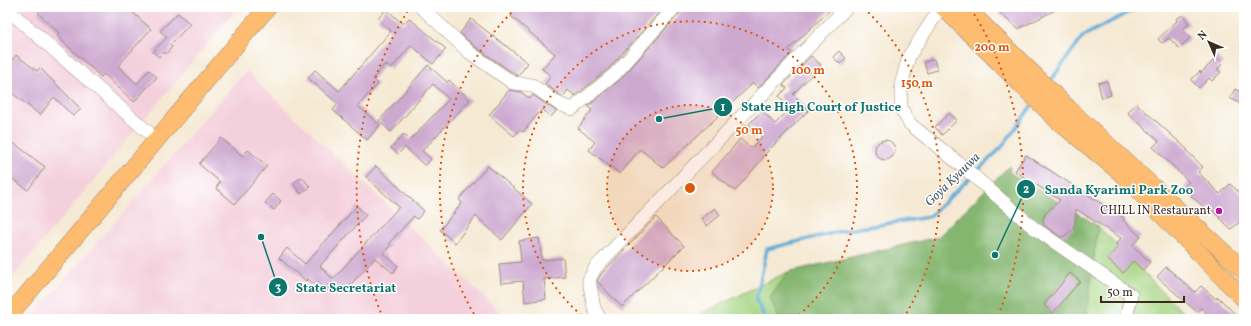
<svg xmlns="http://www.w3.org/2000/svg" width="1251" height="326" font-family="Vollkorn,serif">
  <rect width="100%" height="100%" fill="#fff"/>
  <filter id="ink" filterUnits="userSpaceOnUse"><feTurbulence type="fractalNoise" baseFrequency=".025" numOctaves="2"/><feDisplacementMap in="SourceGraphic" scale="8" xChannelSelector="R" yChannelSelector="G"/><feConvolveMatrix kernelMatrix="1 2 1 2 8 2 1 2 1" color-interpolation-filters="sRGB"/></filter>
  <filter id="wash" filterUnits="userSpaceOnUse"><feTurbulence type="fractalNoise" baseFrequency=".012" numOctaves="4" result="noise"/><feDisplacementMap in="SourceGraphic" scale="16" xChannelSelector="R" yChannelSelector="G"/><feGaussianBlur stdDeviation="0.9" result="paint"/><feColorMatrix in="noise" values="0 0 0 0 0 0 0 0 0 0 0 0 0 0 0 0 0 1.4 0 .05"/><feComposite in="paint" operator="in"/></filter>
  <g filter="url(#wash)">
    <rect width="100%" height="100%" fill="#f5e9d3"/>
    <!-- built -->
    <g fill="#f4cfdc">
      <polygon points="7,7 238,7 7,284"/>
      <polygon points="246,71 507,319 31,319"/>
    </g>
    <!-- green -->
    <polygon fill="#a5d481" stroke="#707f50" points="1010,173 1098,226 1189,319 690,319 788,272 938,237"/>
    <!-- forest -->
    <polygon fill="#84b66f" stroke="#607046" points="1009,166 1010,173 1098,226 1086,319 779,319 770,298 788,272 938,237"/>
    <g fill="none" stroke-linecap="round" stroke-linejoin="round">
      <!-- stream -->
      <g stroke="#61abd9" stroke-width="3.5">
        <polyline points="1049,83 1083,36 1139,7"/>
        <polyline points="766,319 756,300 767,249 841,231 929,217 1001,148 1033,104"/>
      </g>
    </g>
    <g id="blocks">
      <!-- building -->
      <g fill="#cda9d0">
        <polygon points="44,7 127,7 151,29 118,66 137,84 149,70 157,77 134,102 104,74 101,77 57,36 59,33 38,13"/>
        <polygon points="518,7 664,7 609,68 575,96 568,90 563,97 545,84 551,76 542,69 555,54 511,16"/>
        <polygon points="683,7 833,7 788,50 792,53 758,88 753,83 663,168 640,149 620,174 589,150 595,142 578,128 592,110 588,106 621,79 681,12"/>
        <polygon points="993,7 1061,7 1018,29"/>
        <polygon points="386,9 403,24 409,18 446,49 433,64 411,45 391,69 385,64 373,79 378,84 358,106 380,125 367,140 333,110 338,104 308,78 315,70 339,91 391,31 378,19"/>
        <polygon points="178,13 190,24 170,45 172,47 166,54 164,52 159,57 153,52 167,37 160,31"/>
        <polygon points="1183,15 1189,24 1182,29 1190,38 1179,48 1169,38 1162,43 1158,39 1177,21 1176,19"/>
        <polygon points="471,19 528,63 518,76 516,75 474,46 460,33"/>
        <polygon points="839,51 846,58 840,64 833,57"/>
        <polygon points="16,55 37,71 40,68 81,109 73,116 54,97 40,115 7,89 7,67"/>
        <polygon points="811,56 821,65 793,94 809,110 762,157 763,158 735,191 712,172 740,139 751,148 762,137 749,124 762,111 775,124 790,109 779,96 787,88 783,85"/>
        <polygon points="1217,57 1223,63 1217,69 1221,72 1212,81 1209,78 1199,88 1191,80 1200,71 1201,73"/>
        <polygon points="934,59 937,70 927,73 924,62"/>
        <polygon points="428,65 447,82 449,80 470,100 422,151 431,159 425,166 405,147 398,154 391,148 404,134 410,140 449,99 433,84 391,132 379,121"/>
        <polygon points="1107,81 1111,95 1102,98 1098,83"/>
        <polygon points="1235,89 1244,94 1239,103 1230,98"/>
        <polygon points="509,90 521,92 530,99 533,95 556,111 551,117 542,109 523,132 519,130 514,136 489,115"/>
        <polygon points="1136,103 1188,150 1187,151 1203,167 1198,172 1220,194 1230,184 1244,197 1244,226 1240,222 1231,229 1209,207 1207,210 1191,196 1192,194 1184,187 1189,182 1153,147 1159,141 1128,113"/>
        <polygon points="949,113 957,120 942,135 935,127"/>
        <polygon points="7,138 45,167 28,190 7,175"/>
        <polygon points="221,138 243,156 248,150 267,166 235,204 216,188 220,182 199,164"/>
        <circle cx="885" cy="150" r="10"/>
        <polygon points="1026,155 1124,218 1123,220 1141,237 1132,245 1150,262 1143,270 1133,261 1123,273 1107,259 1118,247 1116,244 1121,238 1076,209 1075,224 1073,229 1065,236 1061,237 1044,225 1043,218 1045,214 1060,200 1015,171"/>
        <polygon points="376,166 424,211 417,219 414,216 389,243 391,245 383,253 398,266 393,273 375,258 342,294 332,285 327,291 318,283 316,286 308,279 306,281 279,258 287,248 305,264 357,206 366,215 320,266 333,279 399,207 366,177"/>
        <polygon points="488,166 532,204 502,240 476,216 455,243 440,230 462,203 459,199"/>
        <polygon points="302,177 310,187 301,194 293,183"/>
        <polygon points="273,194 281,201 274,210 265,203"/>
        <polygon points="715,208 720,215 707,226 701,219"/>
        <polygon points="656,217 684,246 622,307 597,281 602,273"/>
        <polygon points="539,238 542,260 563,258 565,277 544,279 546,299 525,302 523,281 501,283 499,264 521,262 519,241"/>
        <polygon points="1166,267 1195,292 1201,286 1216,299 1218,297 1240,319 1213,319 1201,308 1197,312 1157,277"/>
        <polygon points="1070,273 1080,281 1053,313 1044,305"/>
      </g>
    </g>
  </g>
  <g filter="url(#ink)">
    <use href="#blocks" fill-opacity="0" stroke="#988a78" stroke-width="1"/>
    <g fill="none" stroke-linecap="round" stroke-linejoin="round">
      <!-- minor casing -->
      <g stroke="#988a78" stroke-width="14">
        <g id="minor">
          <polyline points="421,7 469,52 513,83 532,85 559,104 572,109 615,74 675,7"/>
          <polyline points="941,7 909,56 901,85 901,108 910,124 962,166 1034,228 1131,295 1126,319"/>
          <polyline points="7,9 148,132"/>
          <polyline points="600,319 594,308 589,280 595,268 847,7"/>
        </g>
      </g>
      <!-- major casing -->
      <g stroke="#988a78" stroke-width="18">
        <g id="major">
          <polyline points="943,7 1058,121 1121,173 1244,299"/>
          <polyline points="965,7 1069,109 1244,271"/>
          <path d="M 7,318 C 94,214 181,110 268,7"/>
        </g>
      </g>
      <!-- minor -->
      <use href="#minor" stroke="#fff" stroke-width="13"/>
      <!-- major -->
      <use href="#major" stroke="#fdbc70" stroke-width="17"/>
    </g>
  </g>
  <!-- distance rings -->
  <circle cx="690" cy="188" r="83" fill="#df570d" fill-opacity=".12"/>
  <g fill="none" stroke="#df570d" stroke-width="2" stroke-dasharray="2 4">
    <circle cx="690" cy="188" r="83"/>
    <path d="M586 319A167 167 0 1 1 794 319"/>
    <path d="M477 319A250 250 0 0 1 516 8M864 8A250 250 0 0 1 903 319"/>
    <path d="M383 318A333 333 0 0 1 409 9M971 9A333 333 0 0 1 997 318"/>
  </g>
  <!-- markers -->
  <circle fill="#b5179e" stroke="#fff" stroke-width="1.5" cx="1219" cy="211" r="4"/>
  <g text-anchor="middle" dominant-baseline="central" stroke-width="3" stroke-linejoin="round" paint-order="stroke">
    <!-- poi labels -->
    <g font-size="12" fill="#3b2a1e" stroke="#fff" text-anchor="end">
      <text x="1211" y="211">CHILL IN Restaurant</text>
    </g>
    <!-- water labels -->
    <g font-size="13" font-style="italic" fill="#4a5e69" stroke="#fff">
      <text transform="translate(953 180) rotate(-44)">Goya Kyauwa</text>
    </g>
  </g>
  <circle cx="690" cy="188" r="6" fill="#df570d" stroke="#fff" stroke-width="2"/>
  <g font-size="12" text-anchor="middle" font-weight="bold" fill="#df570d" stroke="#fff" stroke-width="3" stroke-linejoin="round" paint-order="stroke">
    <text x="992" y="51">200 m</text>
    <text x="808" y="74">100 m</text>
    <text x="917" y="87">150 m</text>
    <text x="749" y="134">50 m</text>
  </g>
  <!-- callouts -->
  <path fill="none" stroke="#0f766e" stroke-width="1.5" d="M659 119L723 107M995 255L1026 189M261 237L278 287"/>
  <g fill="#0f766e" stroke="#fff" stroke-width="1.5">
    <circle cx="659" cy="119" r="4"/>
    <circle cx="995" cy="255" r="4"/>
    <circle cx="261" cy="237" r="4"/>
    <circle cx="723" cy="107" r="10"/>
    <circle cx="1026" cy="189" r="10"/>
    <circle cx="278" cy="287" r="10"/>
  </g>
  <g font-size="12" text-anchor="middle" font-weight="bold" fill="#fff">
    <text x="723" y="111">1</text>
    <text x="1026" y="193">2</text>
    <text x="278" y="291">3</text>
  </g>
  <g font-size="13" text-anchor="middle" font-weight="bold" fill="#0f766e" stroke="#fff" stroke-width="3" stroke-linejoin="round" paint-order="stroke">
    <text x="821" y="111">State High Court of Justice</text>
    <text x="1119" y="194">Sanda Kyarimi Park Zoo</text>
    <text x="346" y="292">State Secretariat</text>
  </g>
  <!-- margin -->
  <rect width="1251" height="326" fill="none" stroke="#fff" stroke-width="24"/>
  <!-- north arrow -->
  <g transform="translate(1209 42) rotate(315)" stroke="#ffffff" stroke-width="3" paint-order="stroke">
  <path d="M0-3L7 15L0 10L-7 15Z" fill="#3b2a1e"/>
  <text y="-6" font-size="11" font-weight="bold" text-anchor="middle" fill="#3b2a1e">N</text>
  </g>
  <!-- scale -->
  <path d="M1101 296v6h83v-6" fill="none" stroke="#3b2a1e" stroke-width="2"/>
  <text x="1107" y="296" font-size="12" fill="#3b2a1e" stroke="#ffffff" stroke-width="3" paint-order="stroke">50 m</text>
</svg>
